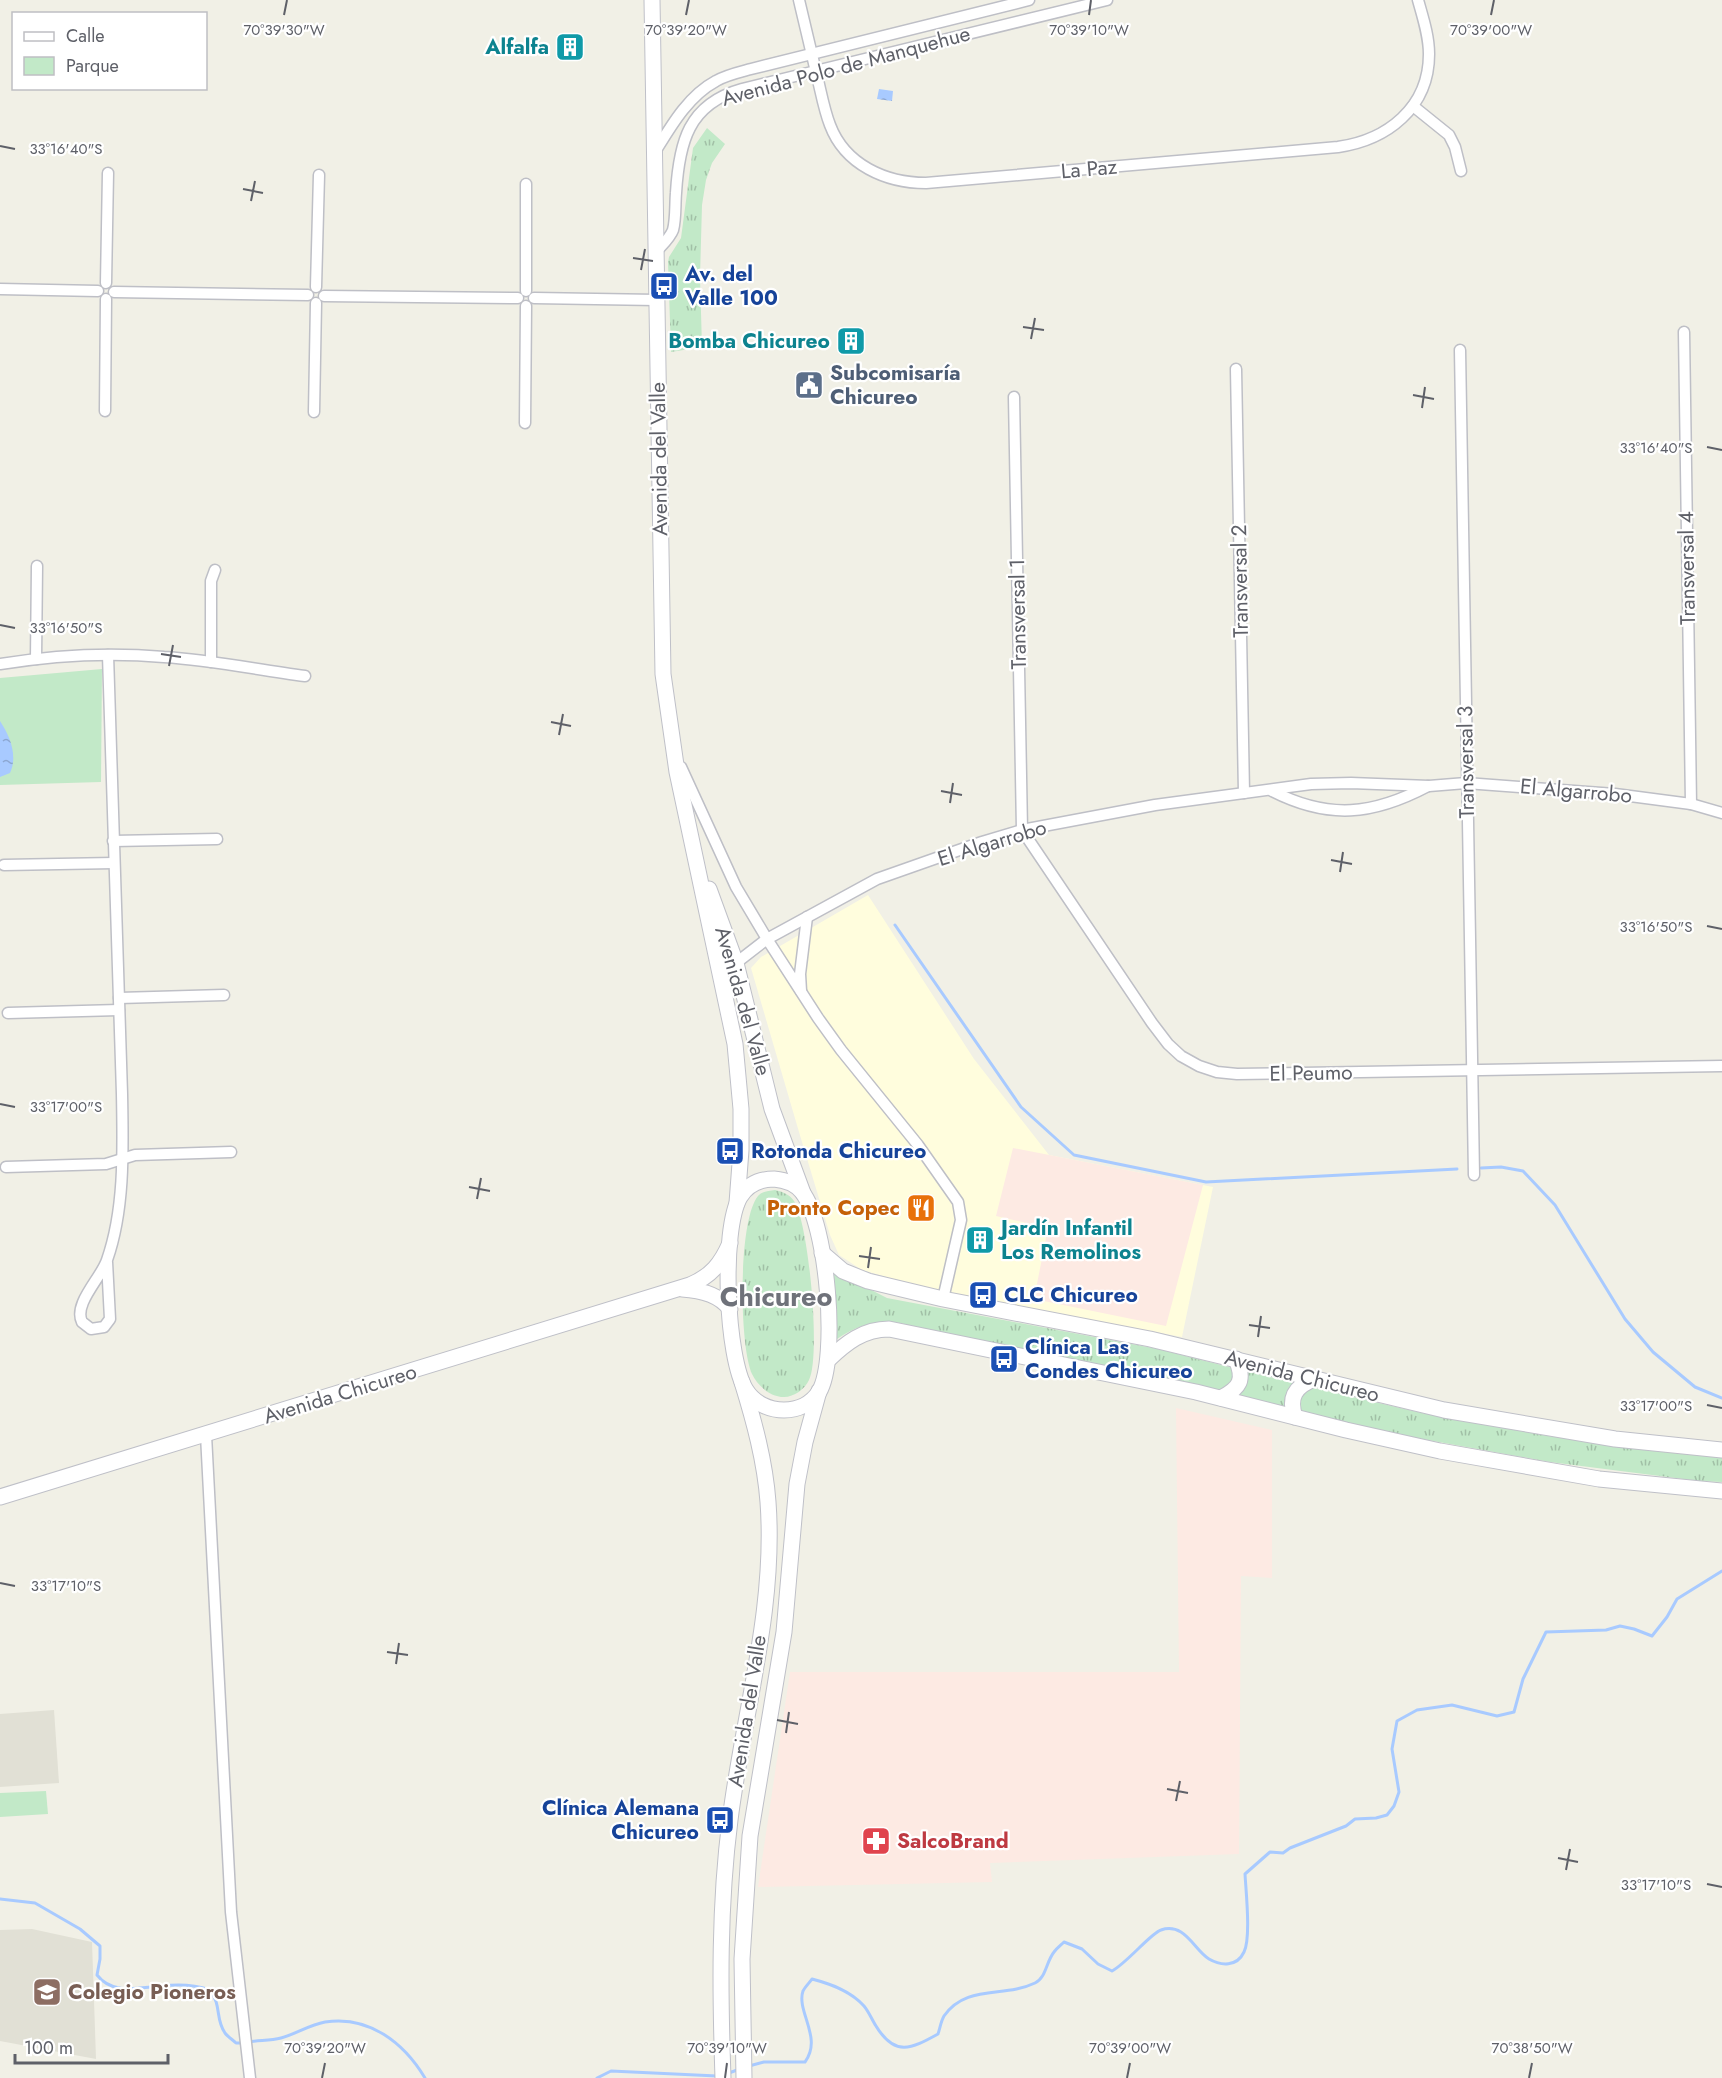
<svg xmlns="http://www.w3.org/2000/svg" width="1722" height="2078" font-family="Jost,sans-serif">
  <defs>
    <pattern id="grass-tufts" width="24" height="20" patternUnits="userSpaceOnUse" patternTransform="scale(1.5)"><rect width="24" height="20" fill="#c2e9c8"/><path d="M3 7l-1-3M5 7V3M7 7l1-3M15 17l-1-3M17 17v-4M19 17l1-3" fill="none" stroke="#a1c0a6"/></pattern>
    <pattern id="water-ripples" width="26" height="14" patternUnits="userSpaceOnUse" patternTransform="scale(1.5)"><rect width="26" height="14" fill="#a8caff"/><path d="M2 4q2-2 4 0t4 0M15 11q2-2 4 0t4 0" fill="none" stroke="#8ca7d2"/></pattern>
  </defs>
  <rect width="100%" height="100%" fill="#f1f0e6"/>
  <!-- commercial -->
  <polygon fill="#fffddd" points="868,895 974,1059 1049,1155 1213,1187 1182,1337 929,1289 862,1270 839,1255 830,1235 799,1132 751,968 761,957"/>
  <!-- education -->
  <g fill="#e1e0d5">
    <polygon points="54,1710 59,1783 0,1787 0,1714"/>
    <polygon points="32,1929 92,1942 96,2059 0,2041 0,1930"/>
  </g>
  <!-- medical -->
  <g fill="#fdeae3">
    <polygon points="1013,1148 1203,1185 1166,1326 1034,1299 1048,1228 996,1216"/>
    <polygon points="1176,1408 1272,1430 1272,1578 1241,1576 1239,1854 990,1863 992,1882 758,1887 790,1672 1179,1672"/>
  </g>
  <!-- grass -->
  <g fill="url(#grass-tufts)">
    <polygon points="707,128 725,144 712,163 706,180 702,205 700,277 702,347 671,352 668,262 669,257 681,238 693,148"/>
    <path d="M 775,1190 C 783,1192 789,1194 794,1201 C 809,1223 821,1357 809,1380 C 805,1389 794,1397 784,1397 C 770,1397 758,1386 752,1374 C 739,1345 738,1220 758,1196 C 762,1191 769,1191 775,1190 Z"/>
    <path d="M 832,1270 L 887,1298 L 1158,1349 L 1233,1368 L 1235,1376 L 1224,1392 L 895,1322 C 873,1321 855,1326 837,1339 Z"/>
    <path d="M 1245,1371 L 1294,1383 C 1287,1391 1286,1397 1288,1408 L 1237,1395 Z"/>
    <polygon points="1310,1387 1422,1413 1548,1436 1722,1458 1722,1482 1699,1481 1550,1462 1389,1433 1302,1411 1296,1403 1299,1393"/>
  </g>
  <!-- park -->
  <g fill="#c2e9c8">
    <polygon points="102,669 101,782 0,785 0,678"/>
    <polygon points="46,1791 48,1814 0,1817 0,1793"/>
  </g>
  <!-- water -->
  <g fill="url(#water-ripples)">
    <polygon points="879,89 893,91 892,101 877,99"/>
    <path d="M 0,721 C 10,736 18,756 10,773 L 0,777 Z"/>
  </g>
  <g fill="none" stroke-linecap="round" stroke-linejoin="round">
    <!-- stream -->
    <g stroke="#a8caff" stroke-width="3">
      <polyline points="895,925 1021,1107 1074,1155 1206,1182 1457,1169"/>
      <polyline points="1481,1168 1501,1167 1523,1171 1555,1205 1625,1319 1653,1352 1695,1387 1722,1398"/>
      <path d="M 0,1899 L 35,1903 L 80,1929 L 100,1946 L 100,1959 L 97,1975 C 113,1996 140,1987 163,1986 C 179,1984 195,1985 210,1990 C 222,2006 215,2019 225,2033 C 228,2037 233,2040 236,2043 L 242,2043"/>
      <path d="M 248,2042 C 259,2040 270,2041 281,2038 C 296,2034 309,2025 325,2022 C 369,2015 404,2043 425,2078"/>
      <path d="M 749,2066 L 764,2062 L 805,2062 C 823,2038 796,2011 803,1991 C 805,1987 810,1982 812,1979 C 831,1984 851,1991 864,2006 C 869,2012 872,2020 876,2026 C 895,2057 911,2049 938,2034 C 940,2028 941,2021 944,2016 C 966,1984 1004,1998 1035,1983 C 1046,1978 1046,1962 1054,1952 C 1057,1948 1061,1945 1064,1942 L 1082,1949 L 1098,1964 L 1112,1971 C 1127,1963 1151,1933 1161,1930 C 1185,1922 1194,1950 1209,1959 C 1221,1966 1237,1967 1244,1952 C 1251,1938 1246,1892 1245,1874 L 1270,1852 L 1283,1853 L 1290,1848 L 1346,1826 L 1355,1819 L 1376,1818 L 1387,1815 L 1394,1806 L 1399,1792 L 1392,1749 L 1397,1721 L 1417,1710 L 1452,1705 L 1497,1716 L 1514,1712 L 1523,1679 L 1546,1632 L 1606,1630 L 1620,1626 L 1634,1629 L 1652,1636 L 1667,1617 L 1677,1599 L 1722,1571"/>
      <polyline points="726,2074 740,2069"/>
      <polyline points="597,2078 611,2071 717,2076"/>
    </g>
    <!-- street casing -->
    <g stroke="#bebfc6" stroke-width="13">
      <g id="street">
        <path d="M 799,0 C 805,25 811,51 817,76 C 821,92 824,110 830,125 C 845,165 886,183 926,183 L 1338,147 C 1387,140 1429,108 1429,54 C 1429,36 1423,18 1418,0"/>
        <polyline points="1413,106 1449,135 1455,147 1461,171"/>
        <path d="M 655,152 C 671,126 688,96 716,81 C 726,75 740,72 751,69 L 1029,0"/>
        <polyline points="526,184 526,291"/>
        <path d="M 656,252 C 662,245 670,238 673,230 C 676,219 675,204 676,193 C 679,143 688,104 742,89 L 1107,0"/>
        <polyline points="106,283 108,173"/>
        <polyline points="316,287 319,175"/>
        <polyline points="0,289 98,291"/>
        <polyline points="114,292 308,295"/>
        <polyline points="324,296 518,298"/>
        <polyline points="534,298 657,300"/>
        <polyline points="1684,332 1691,804"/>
        <polyline points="1460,350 1474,1175"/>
        <polyline points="1236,369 1244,793"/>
        <polyline points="1014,397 1022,830 1152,1023 1168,1044 1181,1056 1199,1066 1217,1072 1237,1074 1722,1066"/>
        <polyline points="105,411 106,299"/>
        <polyline points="314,412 316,303"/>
        <polyline points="525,423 526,306"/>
        <polyline points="36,659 37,566"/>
        <polyline points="211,662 211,581 215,570"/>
        <path d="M 0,664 C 55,655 109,652 164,657 C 212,660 258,670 305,676"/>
        <polyline points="681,767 736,887 767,939 818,1018 841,1050 918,1145 958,1202 961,1220 943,1299"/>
        <path d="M 1272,791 C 1329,820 1373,815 1428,786"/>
        <polyline points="113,841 217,839"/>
        <polyline points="4,865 114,863"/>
        <polyline points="736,963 767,939 877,879 982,842 1022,830 1155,805 1311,784 1351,783 1429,786 1466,783 1615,794 1691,804 1722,813"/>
        <polyline points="801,991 800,974 807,917"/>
        <polyline points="119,998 224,995"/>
        <polyline points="8,1013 119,1010"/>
        <polyline points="6,1167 106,1164 135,1155 231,1152"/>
        <path d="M 107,1262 L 110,1319 L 104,1327 L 91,1329 L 82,1322 C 73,1304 101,1278 107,1260 C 125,1209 123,1148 122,1094 L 108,655"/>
        <polyline points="206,1435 231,1912 250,2078"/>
      </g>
    </g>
    <!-- secondary casing -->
    <g stroke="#bfc0c8" stroke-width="17">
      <g id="secondary">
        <polyline points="652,0 663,674 677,772 735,1044 741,1109 741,1150 737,1203"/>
        <polyline points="709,889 736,963 772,1109 803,1193"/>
        <path d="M 774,1179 C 785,1180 795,1183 802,1192 C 827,1223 839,1358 819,1392 C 811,1404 798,1410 784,1410 C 769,1410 754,1403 746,1390 C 726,1358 721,1230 740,1197 C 748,1184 760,1179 774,1179 Z"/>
        <polyline points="822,1253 843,1271 868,1281 943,1299 1150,1339 1444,1410 1615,1439 1722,1450"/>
        <path d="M 682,1289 C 700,1290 719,1294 730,1309"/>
        <path d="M 828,1360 C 846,1343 863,1329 889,1329 L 1196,1392 L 1346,1430 L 1440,1451 L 1599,1479 L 1722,1491"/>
        <path d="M 1221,1398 C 1240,1388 1245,1380 1236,1359"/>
        <path d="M 1295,1417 C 1288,1397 1296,1386 1314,1379"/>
        <path d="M 0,1497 L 690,1285 C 711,1276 721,1264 730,1243"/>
        <path d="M 723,2078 C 720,1991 719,1906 730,1820 C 743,1715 776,1609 768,1502 C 765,1461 754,1421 742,1382"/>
        <polyline points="744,2078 742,1959 750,1836 784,1632 797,1484 805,1442 819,1391"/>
      </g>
    </g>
    <!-- street -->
    <use href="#street" stroke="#fff" stroke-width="10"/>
    <!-- secondary -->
    <use href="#secondary" stroke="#fff" stroke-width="15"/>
  </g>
  <!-- ticks -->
  <path fill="none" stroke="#5e6068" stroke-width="2" d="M 284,15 L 287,0M 686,15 L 689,0M 1089,15 L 1091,0M 1491,15 L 1494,0M 0,146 L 15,149M 243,189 L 263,193M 251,201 L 255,181M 633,258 L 653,261M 641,270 L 645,249M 1023,327 L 1044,330M 1031,339 L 1035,318M 1413,395 L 1434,399M 1422,408 L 1425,387M 1707,447 L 1722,450M 0,625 L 15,628M 161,654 L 181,657M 169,666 L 173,645M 551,722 L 571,726M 559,735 L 563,714M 941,791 L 962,795M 950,803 L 953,783M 1331,860 L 1352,864M 1340,872 L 1343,852M 1707,926 L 1722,929M 0,1104 L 15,1107M 469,1187 L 490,1191M 477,1199 L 481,1178M 859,1256 L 880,1259M 868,1268 L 871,1247M 1249,1325 L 1270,1328M 1258,1337 L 1261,1316M 1707,1405 L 1722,1408M 0,1583 L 15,1586M 387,1652 L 408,1655M 396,1664 L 399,1643M 777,1720 L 798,1724M 786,1733 L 789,1712M 1167,1789 L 1188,1793M 1176,1801 L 1180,1781M 1558,1858 L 1578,1862M 1566,1870 L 1570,1849M 1707,1884 L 1722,1887M 322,2078 L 325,2063M 725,2078 L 727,2063M 1127,2078 L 1130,2063M 1529,2078 L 1532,2063"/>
  <!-- icons -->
  <defs>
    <g id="building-square" transform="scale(1.5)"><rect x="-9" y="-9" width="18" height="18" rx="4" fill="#0f9aa8" stroke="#fff"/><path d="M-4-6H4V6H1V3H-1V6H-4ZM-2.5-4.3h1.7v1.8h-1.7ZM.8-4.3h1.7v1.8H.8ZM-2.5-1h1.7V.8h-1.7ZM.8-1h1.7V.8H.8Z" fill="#fff"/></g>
    <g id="bus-square" transform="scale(1.5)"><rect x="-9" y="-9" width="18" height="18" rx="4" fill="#1a4fb4" stroke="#fff"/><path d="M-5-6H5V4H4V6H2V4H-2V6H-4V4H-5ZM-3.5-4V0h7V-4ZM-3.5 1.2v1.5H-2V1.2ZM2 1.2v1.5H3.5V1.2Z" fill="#fff"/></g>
    <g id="civic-square" transform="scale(1.5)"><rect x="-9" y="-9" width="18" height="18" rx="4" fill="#5c6f8a" stroke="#fff"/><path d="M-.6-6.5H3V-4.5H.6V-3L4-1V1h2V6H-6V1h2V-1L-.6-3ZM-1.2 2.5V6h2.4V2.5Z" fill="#fff"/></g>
    <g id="restaurant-square" transform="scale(1.5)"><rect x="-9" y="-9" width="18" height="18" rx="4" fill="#e8710a" stroke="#fff"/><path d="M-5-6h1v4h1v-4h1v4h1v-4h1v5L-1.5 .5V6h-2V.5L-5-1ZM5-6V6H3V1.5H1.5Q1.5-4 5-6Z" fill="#fff"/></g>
    <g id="pharmacy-square" transform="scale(1.5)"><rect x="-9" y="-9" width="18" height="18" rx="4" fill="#e0444e" stroke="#fff"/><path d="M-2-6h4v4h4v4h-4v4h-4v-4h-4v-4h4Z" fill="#fff"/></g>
    <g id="school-square" transform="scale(1.5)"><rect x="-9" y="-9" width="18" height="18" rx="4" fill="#8d6e63" stroke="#fff"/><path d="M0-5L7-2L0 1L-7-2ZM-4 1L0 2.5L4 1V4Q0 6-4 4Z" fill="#fff"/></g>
  </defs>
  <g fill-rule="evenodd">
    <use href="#building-square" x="570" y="47"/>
    <use href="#bus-square" x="664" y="286"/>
    <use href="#building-square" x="851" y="341"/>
    <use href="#civic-square" x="809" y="385"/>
    <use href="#bus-square" x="730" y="1151"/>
    <use href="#restaurant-square" x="921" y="1208"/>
    <use href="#building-square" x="980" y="1240"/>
    <use href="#bus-square" x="983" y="1295"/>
    <use href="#bus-square" x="1004" y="1359"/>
    <use href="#bus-square" x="720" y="1820"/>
    <use href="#pharmacy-square" x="876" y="1841"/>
    <use href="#school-square" x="47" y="1992"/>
  </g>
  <g text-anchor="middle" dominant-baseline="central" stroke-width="4.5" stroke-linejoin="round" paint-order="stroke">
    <!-- culture labels -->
    <g font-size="21" font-weight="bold" fill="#0d838f" stroke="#fff" text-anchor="end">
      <text x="549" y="47">Alfalfa</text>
      <text x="830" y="341">Bomba Chicureo</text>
      <text x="1001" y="1228" text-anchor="start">Jardín Infantil<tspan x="1001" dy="24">Los Remolinos</tspan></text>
    </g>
    <!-- street labels -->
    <g font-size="21" fill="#5e6068" stroke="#fff">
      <text transform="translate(846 66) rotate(-15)">Avenida Polo de Manquehue</text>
      <text transform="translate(1089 169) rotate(-5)">La Paz</text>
      <text transform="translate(659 459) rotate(-91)">Avenida del Valle</text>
      <text transform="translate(1687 568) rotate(-91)">Transversal 4</text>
      <text transform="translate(1240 581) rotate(-91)">Transversal 2</text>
      <text transform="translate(1018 614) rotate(-91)">Transversal 1</text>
      <text transform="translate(1466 762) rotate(-91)">Transversal 3</text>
      <text transform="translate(1576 791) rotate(5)">El Algarrobo</text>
      <text transform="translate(992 843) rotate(-17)">El Algarrobo</text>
      <text transform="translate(743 1001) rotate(74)">Avenida del Valle</text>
      <text transform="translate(1311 1073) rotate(-1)">El Peumo</text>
      <text transform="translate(1302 1376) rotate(14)">Avenida Chicureo</text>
      <text transform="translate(340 1394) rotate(-17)">Avenida Chicureo</text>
      <text transform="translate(747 1711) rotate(-81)">Avenida del Valle</text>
    </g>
    <!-- transit labels -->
    <g font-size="21" font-weight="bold" fill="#164399" stroke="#fff" text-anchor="start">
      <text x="685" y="274">Av. del<tspan x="685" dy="24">Valle 100</tspan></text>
      <text x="751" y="1151">Rotonda Chicureo</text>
      <text x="1004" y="1295">CLC Chicureo</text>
      <text x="1025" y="1347">Clínica Las<tspan x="1025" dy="24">Condes Chicureo</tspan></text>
      <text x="699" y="1808" text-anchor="end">Clínica Alemana<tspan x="699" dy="24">Chicureo</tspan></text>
    </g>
    <!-- service labels -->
    <g font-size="21" font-weight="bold" fill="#4e5e75" stroke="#fff" text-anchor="start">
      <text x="830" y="373">Subcomisaría<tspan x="830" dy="24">Chicureo</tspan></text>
    </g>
    <!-- food labels -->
    <g font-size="21" font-weight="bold" fill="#c56008" stroke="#fff" text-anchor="end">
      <text x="900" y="1208">Pronto Copec</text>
    </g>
    <!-- health labels -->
    <g font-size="21" font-weight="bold" fill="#be3a42" stroke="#fff" text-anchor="start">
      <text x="897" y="1841">SalcoBrand</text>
    </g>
    <!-- education labels -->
    <g font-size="21" font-weight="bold" fill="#785e54" stroke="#fff" text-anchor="start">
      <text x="68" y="1992">Colegio Pioneros</text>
    </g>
    <!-- district labels -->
    <g font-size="27" font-weight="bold" fill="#6f727a" stroke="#fff">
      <text x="776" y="1296">Chicureo</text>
    </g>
  </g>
  <g font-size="15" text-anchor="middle" fill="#5e6068" stroke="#fff" stroke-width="4.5" stroke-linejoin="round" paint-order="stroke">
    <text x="686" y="35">70°39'20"W</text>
    <text x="1089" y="35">70°39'10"W</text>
    <text x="1491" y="35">70°39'00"W</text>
    <text x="284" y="35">70°39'30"W</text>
    <text x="66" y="154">33°16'40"S</text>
    <text x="1656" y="453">33°16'40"S</text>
    <text x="66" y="633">33°16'50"S</text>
    <text x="1656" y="932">33°16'50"S</text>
    <text x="66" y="1112">33°17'00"S</text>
    <text x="1656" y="1411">33°17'00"S</text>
    <text x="66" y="1591">33°17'10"S</text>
    <text x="1656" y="1890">33°17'10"S</text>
    <text x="325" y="2053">70°39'20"W</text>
    <text x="727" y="2053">70°39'10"W</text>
    <text x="1130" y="2053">70°39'00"W</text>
    <text x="1532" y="2053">70°38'50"W</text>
  </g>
  <!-- legend -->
  <rect x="12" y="12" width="195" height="78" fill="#ffffff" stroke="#bfbfc3" stroke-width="1.5"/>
  <rect x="24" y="32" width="30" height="9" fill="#ffffff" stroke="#bfbfc3" stroke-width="1.5"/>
  <text x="66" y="42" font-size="18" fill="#5e6068">Calle</text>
  <rect x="24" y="57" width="30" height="18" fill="#c2e9c8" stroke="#bfbfc3" stroke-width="1.5"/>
  <text x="66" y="72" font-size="18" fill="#5e6068">Parque</text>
  <!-- scale -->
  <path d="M15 2054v9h153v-9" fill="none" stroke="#5e6068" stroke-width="3"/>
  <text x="24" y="2054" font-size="18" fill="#5e6068" stroke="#ffffff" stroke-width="4.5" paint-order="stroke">100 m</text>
</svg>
